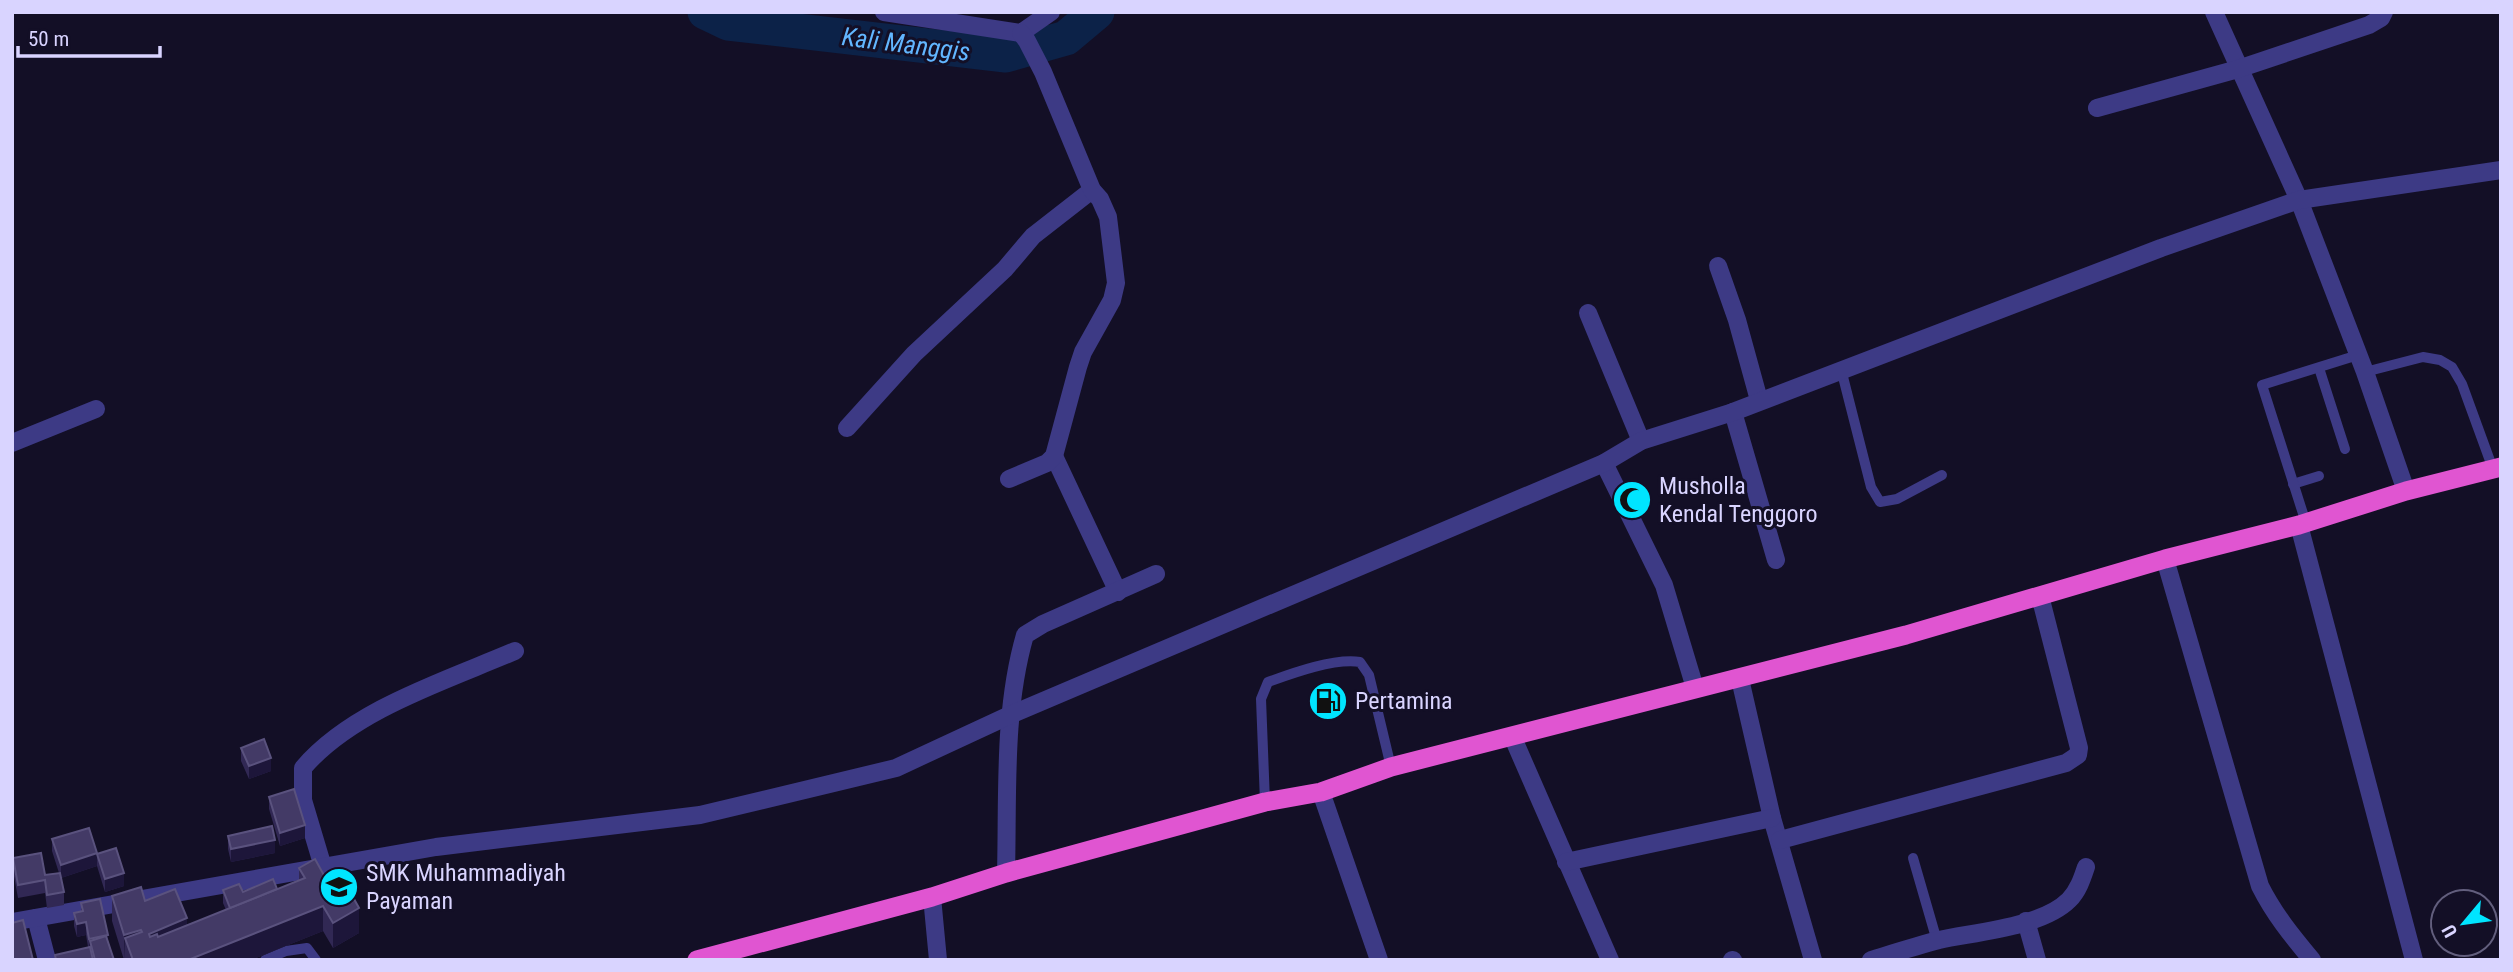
<svg xmlns="http://www.w3.org/2000/svg" width="2513" height="972" font-family="'Roboto Condensed',sans-serif">
  <rect width="100%" height="100%" fill="#130f26"/>
  <g fill="none" stroke-linecap="round" stroke-linejoin="round">
    <!-- river -->
    <polyline stroke="#0c2248" stroke-width="35" points="705,12 728,23 1006,55 1066,38 1097,12"/>
    <!-- service -->
    <g stroke="#3d3a85" stroke-width="10">
      <polyline points="2319,368 2345,449"/>
      <polyline points="1841,369 1871,487 1880,502 1897,499 1942,475"/>
      <polyline points="2365,372 2423,357 2440,360 2452,367 2462,384 2493,469"/>
      <polyline points="2293,484 2319,476"/>
      <polyline points="2306,523 2262,385 2358,355"/>
      <path d="M 1265,802 L 1261,699 L 1268,682 C 1293,673 1334,658 1360,662 L 1369,675 L 1391,767"/>
      <polyline points="1913,858 1937,941"/>
      <polyline points="265,960 286,951 307,948 316,960"/>
    </g>
    <!-- minor -->
    <g stroke="#3d3a85" stroke-width="18">
      <polyline points="884,12 1021,33 1051,12"/>
      <polyline points="2214,12 2299,200 2365,372 2406,491"/>
      <polyline points="2097,108 2238,69 2369,25 2381,18 2384,12"/>
      <polyline points="1718,266 1737,320 1759,400"/>
      <polyline points="1588,313 1641,441"/>
      <polyline points="1733,412 1776,560"/>
      <polyline points="847,428 914,354 1005,269 1033,236 1092,190"/>
      <polyline points="12,443 96,409"/>
      <polyline points="1054,456 1118,592"/>
      <polyline points="1604,463 1664,585 1695,688"/>
      <polyline points="1009,479 1047,463 1054,456 1078,367 1083,352 1112,300 1116,283 1108,217 1100,199 1092,190 1043,72 1027,41 1021,33"/>
      <polyline points="2299,525 2414,960"/>
      <path d="M 2165,559 L 2260,886 C 2274,914 2292,936 2312,960"/>
      <polyline points="1740,679 1772,818 1813,960"/>
      <polyline points="1513,738 1610,960"/>
      <polyline points="1321,792 1379,960"/>
      <polyline points="1780,840 2066,763 2078,755 2079,748 2040,596"/>
      <polyline points="1566,862 1772,818"/>
      <path d="M 323,867 L 303,800 L 303,768 C 352,710 445,681 515,651"/>
      <path d="M 1006,873 C 1008,794 1003,711 1025,635 L 1043,624 L 1156,574"/>
      <polyline points="932,897 938,960"/>
      <polyline points="36,918 47,960"/>
      <polyline points="2026,921 2037,960"/>
      <polyline points="12,922 436,847 700,815 896,768 1010,715 1604,463 1641,441 1733,412 2161,248 2299,200 2501,170"/>
      <polyline points="1732,960 1733,960"/>
      <path d="M 1871,960 C 1894,953 1916,946 1939,940 C 1976,932 2042,927 2069,900 C 2078,891 2082,879 2086,867"/>
    </g>
    <!-- trunk -->
    <polyline stroke="#e055d1" stroke-width="19" points="697,960 932,897 1006,873 1265,802 1321,792 1391,767 1906,635 2165,559 2299,525 2406,491 2501,467"/>
  </g>
  <!-- wall -->
  <g fill="#312854">
    <polygon points="241,748 271,771 249,779 241,761"/>
    <polygon points="269,797 305,838 280,846 269,809"/>
    <polygon points="228,836 275,853 231,862 228,849"/>
    <polygon points="52,839 97,854 124,886 105,892 97,866 61,878 64,892 64,905 47,908 45,893 18,898 13,871 13,858 45,875 59,873 52,851"/>
    <polygon points="299,868 326,879 359,933 333,948 323,931 251,960 124,960 112,921 112,896 145,901 187,925 226,910 223,903 223,890 243,892 277,889 299,880"/>
    <polygon points="81,903 108,941 114,960 55,960 55,955 88,947 86,935 77,937 74,926 74,913 81,912"/>
  </g>
  <!-- shaded-wall -->
  <g fill="#1d163a">
    <polygon points="271,758 271,771 249,779 249,766"/>
    <polygon points="305,825 305,838 280,846 280,833"/>
    <polygon points="275,840 275,853 231,862 231,849"/>
    <polygon points="97,853 97,866 61,878 61,865"/>
    <polygon points="124,873 124,886 105,892 105,879"/>
    <polygon points="323,906 323,931 251,960 188,960"/>
    <polygon points="359,908 359,933 333,948 333,923"/>
    <polygon points="187,918 187,943 149,959 149,934"/>
    <polygon points="86,922 86,935 77,937 77,924"/>
    <polygon points="141,930 141,955 125,938 124,960 124,935"/>
    <polygon points="108,935 108,948 90,941 89,952 89,939"/>
  </g>
  <!-- building -->
  <g fill="#433a66" stroke="#5a527e" stroke-width="2">
    <polygon points="264,739 271,758 249,766 241,748"/>
    <polygon points="294,789 305,825 280,833 269,797"/>
    <polygon points="272,826 275,840 231,849 228,836"/>
    <polygon points="89,828 97,853 61,865 52,839"/>
    <polygon points="116,848 124,873 105,879 97,854"/>
    <polygon points="41,853 45,875 60,873 64,892 47,895 45,880 18,885 13,858"/>
    <polygon points="315,859 326,879 339,872 359,908 333,923 323,906 188,960 133,960 125,938 142,932 141,930 124,935 112,896 141,887 145,901 175,889 187,918 149,934 150,937 157,934 158,937 305,878 299,868"/>
    <polygon points="273,879 277,889 230,908 223,890 239,884 243,892"/>
    <polygon points="100,899 108,935 89,939 86,922 77,924 74,913 83,911 81,903"/>
    <polygon points="23,920 33,960 12,960 12,923"/>
    <polygon points="106,936 114,960 95,960 90,941"/>
    <polygon points="90,947 93,960 56,960 55,955"/>
  </g>
  <!-- icons -->
  <defs>
    <g id="mosque-disc" transform="scale(2.0125)"><circle r="9.5" fill="#00e5ff" stroke="#130f26"/><path d="M3.5-4.9A6 6 0 1 0 3.5 4.9A5 5 0 1 1 3.5-4.9Z" fill="#111"/></g>
    <g id="fuel-disc" transform="scale(2.0125)"><circle r="9.5" fill="#00e5ff" stroke="#130f26"/><path d="M-5.5-6h7V0h2V4h1.3V-2.5L3-4.5l.8-.8L6-3V5H2.5V1h-1V6h-7ZM-4.2-4.7v3.2H.2V-4.7Z" fill="#111"/></g>
    <g id="school-disc" transform="scale(2.0125)"><circle r="9.5" fill="#00e5ff" stroke="#130f26"/><path d="M0-5L7-2L0 1L-7-2ZM-4 1L0 2.5L4 1V4Q0 6-4 4Z" fill="#111"/></g>
  </defs>
  <g fill-rule="evenodd">
    <use href="#mosque-disc" x="1632" y="500"/>
    <use href="#fuel-disc" x="1328" y="701"/>
    <use href="#school-disc" x="339" y="887"/>
  </g>
  <g text-anchor="middle" dominant-baseline="central" stroke-width="6" stroke-linejoin="round" paint-order="stroke">
    <!-- poi labels -->
    <g font-size="24" fill="#d9d4ff" stroke="#130f26" text-anchor="start">
      <text x="1659" y="486">Musholla<tspan x="1659" dy="28">Kendal Tenggoro</tspan></text>
      <text x="1355" y="701">Pertamina</text>
      <text x="366" y="873">SMK Muhammadiyah<tspan x="366" dy="28">Payaman</tspan></text>
    </g>
    <!-- water labels -->
    <g font-size="26" font-style="italic" fill="#62b6ff" stroke="#130f26">
      <text transform="translate(906 44) rotate(7)">Kali Manggis</text>
    </g>
  </g>
  <!-- border -->
  <rect width="2513" height="972" fill="none" stroke="#d9d4ff" stroke-width="28"/>
  <!-- north arrow -->
  <g transform="translate(2464 923) rotate(241)"><circle r="33" fill="#130f26" stroke="#625e7d" stroke-width="2"/>
  <path d="M0-5L12 26L0 18L-12 26Z" fill="#00e5ff"/>
  <text y="-10" font-size="19" font-weight="bold" text-anchor="middle" fill="#d9d4ff">U</text>
  </g>
  <!-- scale -->
  <path d="M18 46v10h142v-10" fill="none" stroke="#d9d4ff" stroke-width="3.5"/>
  <text x="28" y="46" font-size="21" fill="#d9d4ff" stroke="#130f26" stroke-width="5" paint-order="stroke">50 m</text>
</svg>
